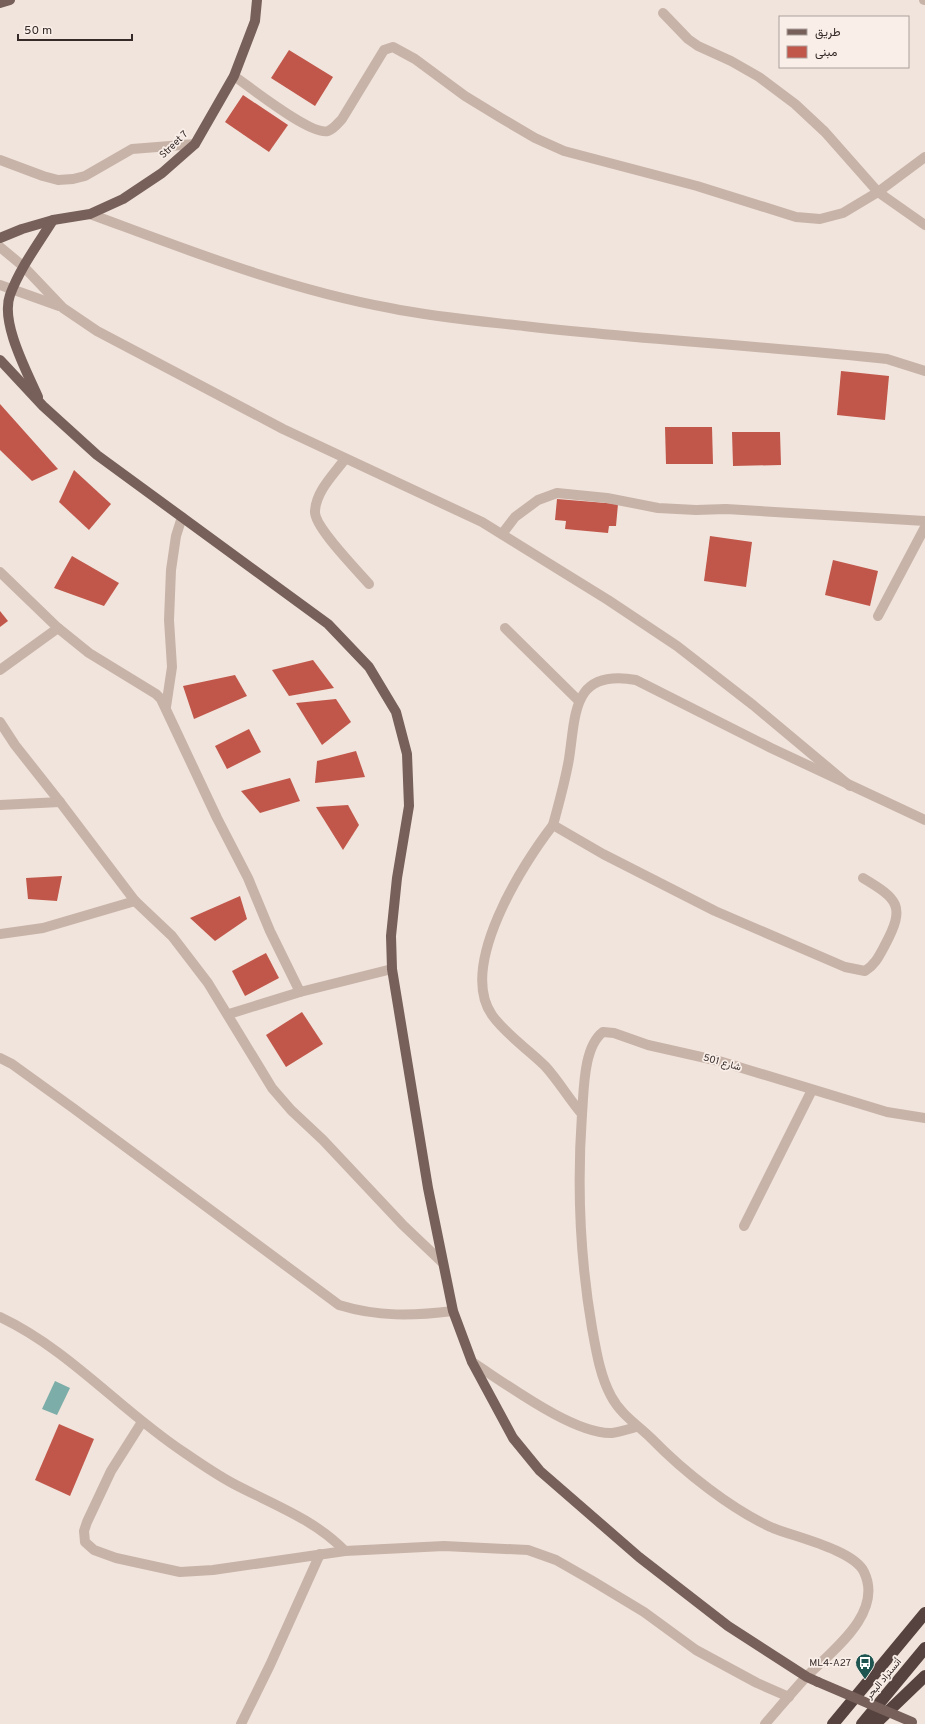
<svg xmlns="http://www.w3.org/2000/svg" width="925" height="1724" font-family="Overpass,Vazirmatn,sans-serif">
  <rect width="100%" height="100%" fill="#f1e4dc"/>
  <!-- water -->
  <polygon fill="#7cada8" points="55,1381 70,1388 57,1415 42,1409"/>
  <!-- building -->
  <g fill="#c1574a">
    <polygon points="289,50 333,77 315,106 271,78"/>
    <polygon points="243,95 288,125 269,152 225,122"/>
    <polygon points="841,371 889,376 885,420 837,415"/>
    <polygon points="0,404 58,469 32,481 0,450"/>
    <polygon points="665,427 712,427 713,464 666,464"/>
    <polygon points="732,432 780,432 781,465 733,466"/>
    <polygon points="74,470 111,504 89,530 59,502"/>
    <polygon points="557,499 618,504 616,526 609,526 608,533 565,529 566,521 555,520"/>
    <polygon points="710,536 752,542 746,587 704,581"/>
    <polygon points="72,556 119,583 104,606 54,588"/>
    <polygon points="833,560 878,571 870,606 825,595"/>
    <polygon points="0,611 8,621 0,627"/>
    <polygon points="313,660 334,688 289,696 272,670"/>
    <polygon points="235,675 247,696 194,719 183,686"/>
    <polygon points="336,699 351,722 322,745 296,703"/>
    <polygon points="249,729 261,752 227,769 215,746"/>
    <polygon points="356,751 365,777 315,783 317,761"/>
    <polygon points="290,778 300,801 260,813 241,791"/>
    <polygon points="348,805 359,825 343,850 316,807"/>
    <polygon points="62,876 57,901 28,899 26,878"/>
    <polygon points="240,896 247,919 215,941 190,918"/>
    <polygon points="266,953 279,978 245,996 232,971"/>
    <polygon points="302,1012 323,1044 286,1067 266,1035"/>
    <polygon points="59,1424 94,1439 70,1496 35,1480"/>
  </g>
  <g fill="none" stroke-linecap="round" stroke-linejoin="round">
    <!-- minor -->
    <g stroke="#c8b3a8" stroke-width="10">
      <polyline points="924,0 925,0"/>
      <polyline points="663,13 688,39 698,46 731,61 759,77 795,104 825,132 878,192 925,225"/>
      <path d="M 234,76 C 250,87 311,136 328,131 C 334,129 338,123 342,119 L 384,50 L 393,47 L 415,59 L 465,96 L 501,118 L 535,138 L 564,151 L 697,186 L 796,217 L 820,219 L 843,213 L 878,192 L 925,157"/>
      <polyline points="0,160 43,176 58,180 73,179 85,176 132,149 195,144"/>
      <path d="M 90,214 C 188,250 286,289 390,308 C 434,317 479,321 524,326 C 645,340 766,346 887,359 L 925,371"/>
      <polyline points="0,247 24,267 63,308 97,331 283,429 482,522 608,600 677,646 753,705 850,786"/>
      <polyline points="0,285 59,306"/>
      <path d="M 345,459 C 334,474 316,491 315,511 C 313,526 358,571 369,584"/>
      <polyline points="502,534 515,517 538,500 557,493 607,498 658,508 696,510 726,509 925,521"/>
      <polyline points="0,572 58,628 89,653 156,694 161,699 217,818 248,878 270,931 300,992 392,969"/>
      <polyline points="878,616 925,527"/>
      <polyline points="505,628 579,701"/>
      <polyline points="0,670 58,628"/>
      <polyline points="166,707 172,667 169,620 171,570 176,536 182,517"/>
      <polyline points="0,722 15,745 60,802 135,901 172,936 208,983 272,1088 291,1110 323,1140 402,1224 442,1262"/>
      <polyline points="0,805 60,802"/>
      <path d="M 553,825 C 559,803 565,782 569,759 C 576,713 572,669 636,680 L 771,748 L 925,820"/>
      <polyline points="0,934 43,928 135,901"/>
      <polyline points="229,1014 300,992"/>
      <path d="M 0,1058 L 12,1064 L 73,1108 L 339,1305 C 378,1317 413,1316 453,1311"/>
      <path d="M 582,1114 C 584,1091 583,1047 603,1032 L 614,1033 L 648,1045 L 719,1061 L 887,1112 L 925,1118"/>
      <polyline points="744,1226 812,1090"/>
      <path d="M 0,1317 C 70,1350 121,1411 185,1453 C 201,1464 217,1475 234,1484 C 272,1504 314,1519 345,1551"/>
      <path d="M 472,1362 C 505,1383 574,1435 612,1433 C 620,1432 629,1429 636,1427"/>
      <polyline points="142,1422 111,1471 87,1522 84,1531 85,1542 94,1550 116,1558 180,1572 213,1570 345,1551 444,1546 528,1550 556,1560 591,1580 644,1612 696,1650 757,1683 789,1697"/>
      <polyline points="241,1724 270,1665 320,1554"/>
      <path d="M 765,1724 C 779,1708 793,1691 807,1676 C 832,1651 884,1613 864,1572 C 854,1550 795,1537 773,1528 C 732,1510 683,1471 652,1439 C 638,1425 621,1415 611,1396 C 600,1376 596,1350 592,1328 C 580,1258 577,1185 582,1114 C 569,1099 558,1080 545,1066 C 528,1049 506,1035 492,1015 C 458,966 522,865 553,825 L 603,854 L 715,911 L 845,967 L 865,971 C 875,965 879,956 885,945 C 906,906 898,899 863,878"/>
    </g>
    <!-- primary -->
    <g stroke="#77605a" stroke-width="10">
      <polyline points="0,3 10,0"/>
      <polyline points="0,238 22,229 53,220 90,214 123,199 162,173 195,144 234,76 255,21 257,0"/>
      <polyline points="0,360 43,406 97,455 328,624 369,667 396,712 407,754 409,806 397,878 391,936 392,969 428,1188 453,1311 472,1362 513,1438 540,1471 639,1557 728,1626 807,1677 818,1682"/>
      <path d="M 38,397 C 27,372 0,322 10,295 C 20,268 38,244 53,220"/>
    </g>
    <!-- motorway -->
    <g stroke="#56433f" stroke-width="12">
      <polyline points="833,1724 925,1613"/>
      <polyline points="862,1724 925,1648"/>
      <polyline points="875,1724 925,1676"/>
    </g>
    <!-- primary-bridge -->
    <polyline stroke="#77605a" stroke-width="10" points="818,1682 912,1722"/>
  </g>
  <!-- icons -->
  <defs>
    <g id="bus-pin" transform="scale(1)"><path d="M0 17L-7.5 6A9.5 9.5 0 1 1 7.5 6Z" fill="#1f5551" stroke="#f9efe8"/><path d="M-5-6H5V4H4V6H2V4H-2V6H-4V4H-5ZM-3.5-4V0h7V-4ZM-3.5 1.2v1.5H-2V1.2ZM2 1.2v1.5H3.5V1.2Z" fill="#fff"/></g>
  </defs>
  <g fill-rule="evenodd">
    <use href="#bus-pin" x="865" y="1663"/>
  </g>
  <g text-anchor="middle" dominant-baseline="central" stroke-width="3.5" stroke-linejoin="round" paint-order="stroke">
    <!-- street labels -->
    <g font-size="10" fill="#362a28" stroke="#f9efe8">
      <text transform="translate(174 145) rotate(-44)">Street 7</text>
      <text transform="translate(722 1063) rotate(16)">شارع 501</text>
      <text transform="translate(884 1679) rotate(-50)">أتستراد البحر</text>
    </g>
    <!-- poi labels -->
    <g font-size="10" fill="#362a28" stroke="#f9efe8" text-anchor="end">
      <text x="851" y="1663">ML4-A27</text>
    </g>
  </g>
  <!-- legend -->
  <rect x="779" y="16" width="130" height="52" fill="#f9efe8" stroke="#aba09b"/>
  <rect x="787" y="29" width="20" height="6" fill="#77605a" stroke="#aba09b"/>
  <text x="815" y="36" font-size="12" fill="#362a28">طريق</text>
  <rect x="787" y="46" width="20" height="12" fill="#c1574a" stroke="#aba09b"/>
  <text x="815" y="56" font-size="12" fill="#362a28">مبنى</text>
  <!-- scale -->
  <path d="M18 34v6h114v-6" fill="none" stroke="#362a28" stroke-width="2"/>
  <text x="24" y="34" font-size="12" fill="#362a28" stroke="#f9efe8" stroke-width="3" paint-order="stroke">50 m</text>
</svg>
